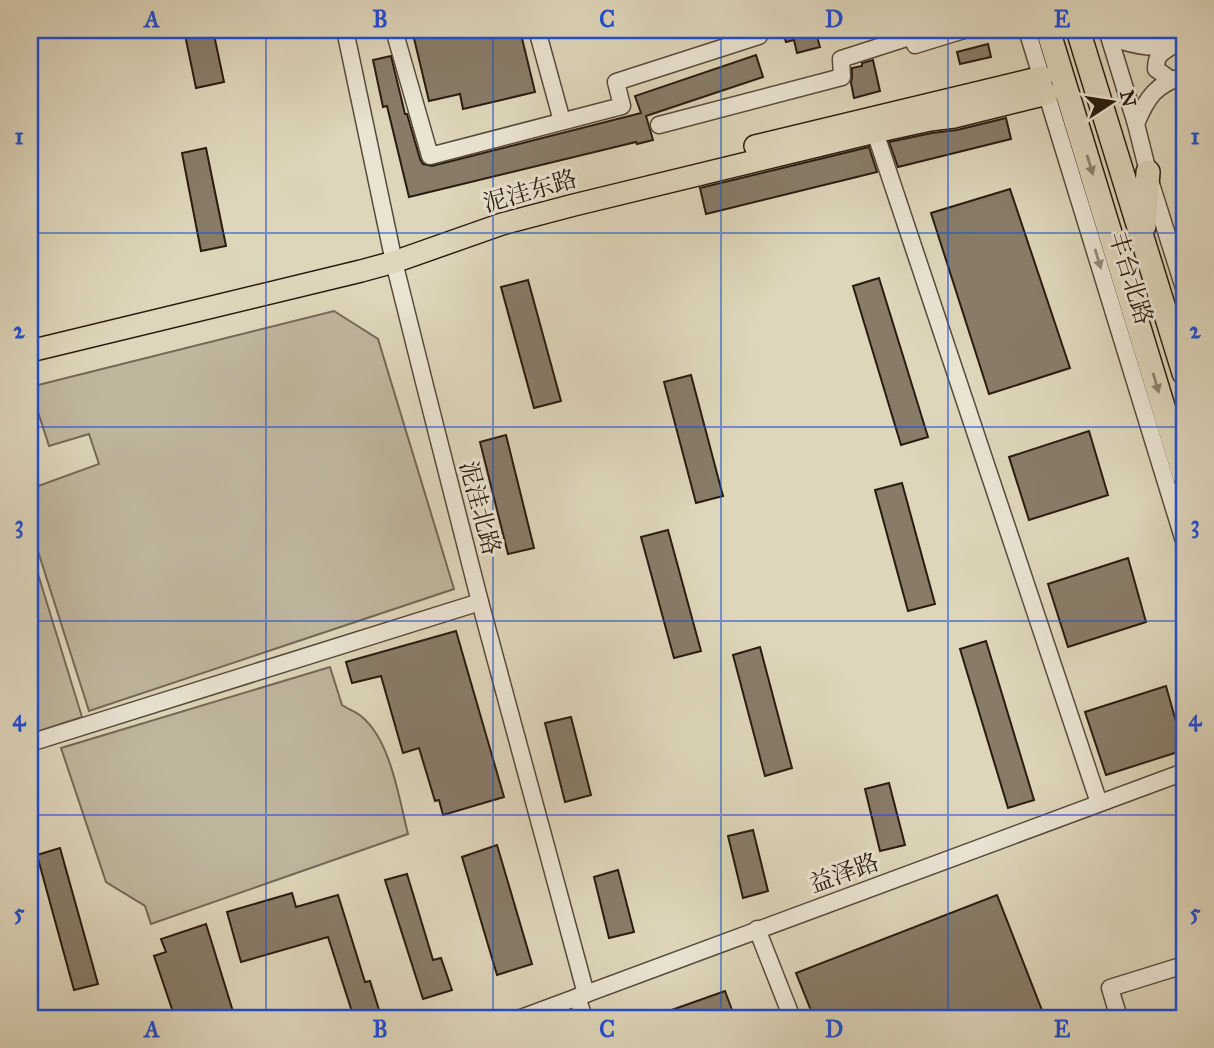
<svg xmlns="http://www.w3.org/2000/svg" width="1214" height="1048" font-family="'IM FELL Great Primer','Noto Serif SC',serif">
  <rect width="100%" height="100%" fill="#ded6bb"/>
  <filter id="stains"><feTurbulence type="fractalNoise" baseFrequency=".00286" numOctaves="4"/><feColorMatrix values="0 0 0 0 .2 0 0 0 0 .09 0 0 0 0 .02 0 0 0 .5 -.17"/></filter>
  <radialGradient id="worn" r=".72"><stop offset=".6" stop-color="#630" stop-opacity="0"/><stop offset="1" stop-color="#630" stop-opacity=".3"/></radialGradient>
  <!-- green -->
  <g fill="#bfb69e" stroke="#746857" stroke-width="2">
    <polygon points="334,311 378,339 454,589 89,711 30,526 30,489 99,464 89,434 49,446 30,387"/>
    <polygon points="30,548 82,717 30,734"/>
    <path d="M 330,667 L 342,705 C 348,709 356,712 361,716 C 391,740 399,799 408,834 L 151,924 L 145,906 L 106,882 L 61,748 Z"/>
  </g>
  <!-- building -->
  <g fill="#887c69" stroke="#2a1b10" stroke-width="2">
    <polygon points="184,30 213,30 224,82 196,88"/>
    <polygon points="412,30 520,30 535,92 463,109 460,94 429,101"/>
    <polygon points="782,30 815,30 820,47 797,53 794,40 786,42"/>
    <polygon points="988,44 991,57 960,64 957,52"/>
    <polygon points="756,55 763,77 646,116 653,140 637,144 636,142 409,197 387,106 383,107 373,60 391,56 405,114 407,114 420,159 423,164 432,166 641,113 635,96"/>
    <polygon points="873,60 880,91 854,98 851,83 852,77 852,68 862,66 862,63"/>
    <polygon points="1006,118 1011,139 898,167 889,142 932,133 957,130"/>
    <polygon points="869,147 877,172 706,214 700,188"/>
    <polygon points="206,148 226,246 201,251 182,153"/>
    <polygon points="1010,189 1070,368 989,394 931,213"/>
    <polygon points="879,278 928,437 901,445 853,286"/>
    <polygon points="528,280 561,401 534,408 501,287"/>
    <polygon points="691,375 723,496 696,503 664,382"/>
    <polygon points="1089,431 1108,495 1029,520 1009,457"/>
    <polygon points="506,435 534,548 508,554 480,442"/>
    <polygon points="902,483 935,604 908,611 875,490"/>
    <polygon points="668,530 701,651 674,658 641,537"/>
    <polygon points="1128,558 1146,622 1068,647 1048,584"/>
    <polygon points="456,631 504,797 443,815 439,800 435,801 419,748 403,753 381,676 352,683 346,662"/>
    <polygon points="986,641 1034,800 1008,808 960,649"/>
    <polygon points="760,647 792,768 765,776 733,655"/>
    <polygon points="1166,686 1184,750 1106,775 1085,712"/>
    <polygon points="571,717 591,795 565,802 545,723"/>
    <polygon points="889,783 905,845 880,851 865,789"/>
    <polygon points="753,830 768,891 743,898 728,836"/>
    <polygon points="497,845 532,964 497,975 462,857"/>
    <polygon points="60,848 98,984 74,990 37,855"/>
    <polygon points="618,870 634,932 609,938 594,877"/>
    <polygon points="407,874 433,960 441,958 452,990 423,999 385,880"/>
    <polygon points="292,893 296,907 338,895 365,982 370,981 380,1013 363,1018 354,1018 328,937 241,962 227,912"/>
    <polygon points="997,895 1045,1018 814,1018 796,973"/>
    <polygon points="206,924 235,1018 175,1018 154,956 166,952 161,939"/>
    <polygon points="725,991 735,1018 653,1018 652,1017"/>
  </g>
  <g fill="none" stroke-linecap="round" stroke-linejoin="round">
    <!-- minor casing -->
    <g stroke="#574a3b" stroke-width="19">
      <g id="minor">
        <polyline points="345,30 394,262 425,386 480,602 586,994"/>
        <polyline points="394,30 430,156 622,106 616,82 759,36 757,30"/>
        <polyline points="537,30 562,121"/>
        <polyline points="1027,30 1184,541"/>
        <polyline points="1107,30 1136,124 1151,184 1184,288"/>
        <path d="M 1110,37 C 1138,47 1154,50 1184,42"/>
        <path d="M 1171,80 L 1156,69 C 1156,55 1161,53 1172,46"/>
        <path d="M 1136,124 C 1147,97 1156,84 1184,76"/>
        <polyline points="659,125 842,77 841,59 913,36 915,45 964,30"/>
        <polyline points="875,132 1099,803"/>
        <polyline points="30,743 480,602"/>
        <polyline points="757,929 792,1018"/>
        <polyline points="577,997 584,1018"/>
        <polyline points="521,1018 1184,772"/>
        <polyline points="1119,1018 1110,988 1184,965"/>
      </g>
    </g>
    <!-- major casing -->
    <g stroke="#2a1b10" stroke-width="24">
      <g id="major">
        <polyline points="755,146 1042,77"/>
        <polyline points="30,351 361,271 394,262 502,224 574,205 875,132 930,120 954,117 1047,94"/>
      </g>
    </g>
    <!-- highway casing -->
    <g stroke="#2a1b10" stroke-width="26">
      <g id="highway">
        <polyline points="1048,30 1184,475"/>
        <polyline points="1078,30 1184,373"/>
        <polyline points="1144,226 1148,172"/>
      </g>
    </g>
    <!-- minor -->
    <use href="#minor" stroke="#eae4d3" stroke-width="16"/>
    <!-- major -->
    <use href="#major" stroke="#ded6bb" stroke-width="21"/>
    <!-- highway -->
    <use href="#highway" stroke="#ded6bb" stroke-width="23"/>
  </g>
  <!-- one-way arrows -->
  <defs><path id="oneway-solid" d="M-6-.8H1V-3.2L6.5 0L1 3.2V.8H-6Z" transform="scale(1.75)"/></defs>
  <g fill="#8d826e">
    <use href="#oneway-solid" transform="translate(1090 165) rotate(73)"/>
    <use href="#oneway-solid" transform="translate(1156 383) rotate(73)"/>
  </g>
  <use fill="#948a7b" href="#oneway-solid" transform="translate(1098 259) rotate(73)"/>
  <!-- grid -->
  <path fill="none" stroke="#1d4ed8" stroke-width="2" stroke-opacity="0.55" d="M 266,30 L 266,1018M 493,30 L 493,1018M 721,30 L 721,1018M 948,30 L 948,1018M 30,233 L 1184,233M 30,427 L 1184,427M 30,621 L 1184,621M 30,815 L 1184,815"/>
  <g text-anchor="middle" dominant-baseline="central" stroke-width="6" stroke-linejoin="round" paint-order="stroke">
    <!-- street labels -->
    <g font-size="24" fill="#2a1b10" stroke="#eae4d3">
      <text transform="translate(530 191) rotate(-16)">泥洼东路</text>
      <text transform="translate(1131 278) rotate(73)">丰台北路</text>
      <text transform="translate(480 508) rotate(75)">泥洼北路</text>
      <text transform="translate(844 873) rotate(-20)">益泽路</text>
    </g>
  </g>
  <!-- margin -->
  <rect width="1214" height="1048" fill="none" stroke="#ded6bb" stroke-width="77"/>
  <!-- north arrow -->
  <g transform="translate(1112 102) rotate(78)" stroke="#eae4d3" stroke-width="5" paint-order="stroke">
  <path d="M0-5L12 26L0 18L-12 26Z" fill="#2a1b10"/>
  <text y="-10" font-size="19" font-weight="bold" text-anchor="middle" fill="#2a1b10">N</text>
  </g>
  <rect x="38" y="38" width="1138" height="972" fill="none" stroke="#1d4ed8" stroke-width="2.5"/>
  <g font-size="23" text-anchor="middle" font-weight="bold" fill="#1d4ed8">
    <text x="152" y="27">A</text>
    <text x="380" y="27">B</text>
    <text x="607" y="27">C</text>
    <text x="834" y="27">D</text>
    <text x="1062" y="27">E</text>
    <text x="19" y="144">1</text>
    <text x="1195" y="144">1</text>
    <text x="19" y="338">2</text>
    <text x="1195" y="338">2</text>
    <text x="19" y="532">3</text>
    <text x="1195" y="532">3</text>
    <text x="19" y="726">4</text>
    <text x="1195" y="726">4</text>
    <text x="19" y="920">5</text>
    <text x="1195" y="920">5</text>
    <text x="152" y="1037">A</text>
    <text x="380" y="1037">B</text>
    <text x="607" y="1037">C</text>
    <text x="834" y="1037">D</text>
    <text x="1062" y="1037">E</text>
  </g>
  <rect width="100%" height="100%" filter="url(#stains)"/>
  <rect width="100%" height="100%" fill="url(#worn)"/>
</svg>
